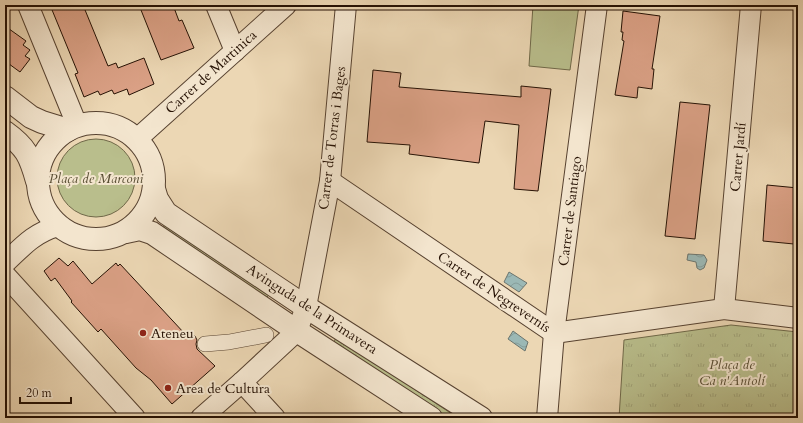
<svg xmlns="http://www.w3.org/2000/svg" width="803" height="423" font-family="Cardo,serif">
  <defs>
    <pattern id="grass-tufts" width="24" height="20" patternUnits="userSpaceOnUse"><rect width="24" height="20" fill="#b9be8c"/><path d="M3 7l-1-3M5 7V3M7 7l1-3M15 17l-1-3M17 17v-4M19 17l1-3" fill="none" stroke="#9fa277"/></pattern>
    <pattern id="water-waves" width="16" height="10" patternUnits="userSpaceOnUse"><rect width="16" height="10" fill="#9bb8b5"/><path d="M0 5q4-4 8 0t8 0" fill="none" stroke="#859d9a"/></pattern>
  </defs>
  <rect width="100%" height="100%" fill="#ecd7b4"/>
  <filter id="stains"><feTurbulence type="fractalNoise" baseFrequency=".005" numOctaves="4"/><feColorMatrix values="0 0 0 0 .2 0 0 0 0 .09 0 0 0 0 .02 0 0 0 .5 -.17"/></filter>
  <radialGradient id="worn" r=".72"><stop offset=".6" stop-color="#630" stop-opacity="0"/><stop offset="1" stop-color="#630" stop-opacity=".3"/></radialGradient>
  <!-- grass -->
  <g fill="url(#grass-tufts)" stroke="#6f6848">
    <polygon points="165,223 269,295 265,299 163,229"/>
    <polygon points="731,325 798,332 798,418 619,418 624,340"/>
    <polygon points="336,337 458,418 446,418 333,345"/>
  </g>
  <!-- garden -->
  <g fill="#b9be8c" stroke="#6f6848">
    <polygon points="533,5 579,5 570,70 529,66"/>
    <circle cx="96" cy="178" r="39"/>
  </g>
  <!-- water -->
  <g fill="url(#water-waves)" stroke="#6c756e">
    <polygon points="688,254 704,255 707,260 704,268 700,270 697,268 696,262 687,260"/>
    <polygon points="509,272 527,283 519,292 504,282"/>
    <polygon points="513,331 528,342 525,351 508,339"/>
  </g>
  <!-- building -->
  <g fill="#dba186" stroke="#251104">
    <polygon points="50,5 83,5 108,66 116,63 118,68 144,58 154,84 129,95 127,89 114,94 112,90 100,95 98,91 84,97 75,74 78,73"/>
    <polygon points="139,5 173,5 179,21 182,20 194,48 161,60"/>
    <polygon points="623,11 660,16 652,69 654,69 652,89 638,87 637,98 615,95 624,41 622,40 623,32 621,32"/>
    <polygon points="5,26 26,41 23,45 30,50 25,56 30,59 20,72 5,61"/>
    <polygon points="373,70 401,73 399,87 521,97 521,86 551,89 538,191 514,189 519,125 485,121 479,163 409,154 410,145 367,142"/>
    <polygon points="680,102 710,105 695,239 665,236"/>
    <polygon points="767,185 798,188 798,211 794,244 763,241"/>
    <polygon points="59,258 68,266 73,261 92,284 116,263 118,266 120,264 185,334 195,336 197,340 196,344 197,349 215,366 172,404 151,380 136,368 101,329 98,332 71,302 72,301 55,278 51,281 44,271"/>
  </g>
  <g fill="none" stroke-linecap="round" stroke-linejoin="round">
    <!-- pedestrian casing -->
    <g stroke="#574230" stroke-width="16">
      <polyline id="pedestrian" points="205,344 229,342 266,335"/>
    </g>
    <!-- minor casing -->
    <g stroke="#574230" stroke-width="22">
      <g id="minor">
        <polyline points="28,5 77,125"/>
        <polyline points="216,5 235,51"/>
        <polyline points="137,139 286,5"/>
        <polyline points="330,181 554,333 724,309 798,318"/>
        <path d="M 5,263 C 23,246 34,233 58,226"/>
        <polyline points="5,275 135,418"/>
        <polyline points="724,309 751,5"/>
        <polyline points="242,382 275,418"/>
        <polyline points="201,418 242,382 297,331 306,307 330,181 346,5"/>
        <polyline points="547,418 554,333 597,5"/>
      </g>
    </g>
    <!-- tertiary casing -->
    <g stroke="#574230" stroke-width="24">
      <g id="tertiary">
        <polyline points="5,97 31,117 42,122 68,130"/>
        <circle cx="96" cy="181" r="58"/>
        <path d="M 5,132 C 26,147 30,156 37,181"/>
        <polyline points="154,189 157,199 166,213 306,307 481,418"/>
        <polyline points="126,232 140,229 152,233 297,331 431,418"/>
      </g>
    </g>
    <!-- pedestrian -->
    <use href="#pedestrian" stroke="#f3e5ce" stroke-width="15"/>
    <!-- minor -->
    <use href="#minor" stroke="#f3e5ce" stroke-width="20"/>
    <!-- tertiary -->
    <use href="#tertiary" stroke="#f3e5ce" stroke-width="22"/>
  </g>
  <!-- markers -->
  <g fill="#8f2418" stroke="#f3e5ce" stroke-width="1.5">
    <circle cx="143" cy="333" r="4"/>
    <circle cx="168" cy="388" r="4"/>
  </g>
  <g text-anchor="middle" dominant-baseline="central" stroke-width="4" stroke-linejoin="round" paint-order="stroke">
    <!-- street labels -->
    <g font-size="14" fill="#251104" stroke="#f3e5ce">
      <text transform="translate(211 72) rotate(-42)">Carrer de Martinica</text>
      <text transform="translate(332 138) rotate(-83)">Carrer de Torras i Bages</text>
      <text transform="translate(738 157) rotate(-85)">Carrer Jardí</text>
      <text transform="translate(570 211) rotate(-83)">Carrer de Santiago</text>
      <text transform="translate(494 292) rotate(34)">Carrer de Negrevernís</text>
      <text transform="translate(312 309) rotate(33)">Avinguda de la Primavera</text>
    </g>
    <!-- park labels -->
    <g font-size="14" font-style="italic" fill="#594e34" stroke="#f3e5ce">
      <text x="96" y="178">Plaça de Marconi</text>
      <text x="732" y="364">Plaça de<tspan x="732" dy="16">Ca n'Antolí</tspan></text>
    </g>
    <!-- poi labels -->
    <g font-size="14" fill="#251104" stroke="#f3e5ce" text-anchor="start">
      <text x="151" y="333">Ateneu</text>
      <text x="176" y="388">Area de Cultura</text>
    </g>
  </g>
  <!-- margin -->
  <rect width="803" height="423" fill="none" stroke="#ecd7b4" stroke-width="20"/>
  <rect x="6" y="6" width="791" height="411" fill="none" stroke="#251104" stroke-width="2"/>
  <rect x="10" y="10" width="783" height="403" fill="none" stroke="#251104"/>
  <!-- scale -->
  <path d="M20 397v6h51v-6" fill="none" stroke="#251104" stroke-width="2"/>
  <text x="26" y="397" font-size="12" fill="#251104" stroke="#f3e5ce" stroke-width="3" paint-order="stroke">20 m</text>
  <rect width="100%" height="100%" filter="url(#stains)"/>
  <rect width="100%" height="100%" fill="url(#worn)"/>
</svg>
